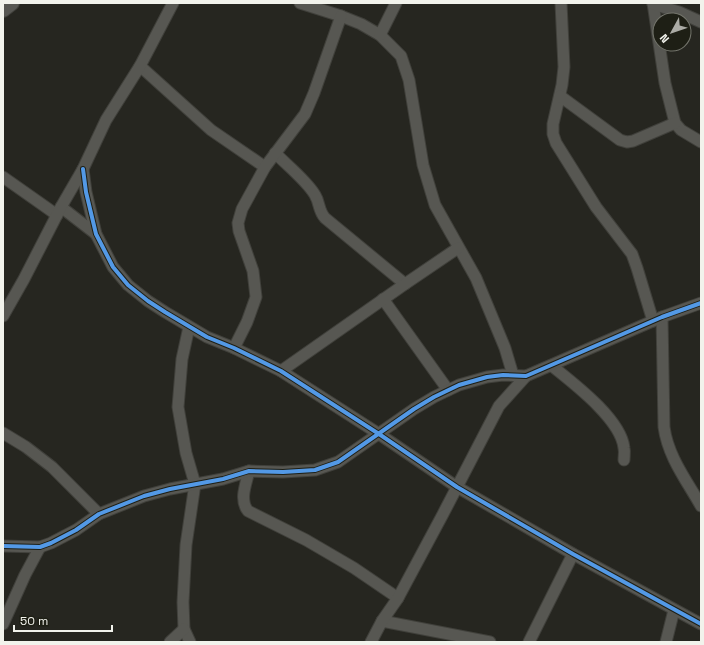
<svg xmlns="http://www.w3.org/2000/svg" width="704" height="645" font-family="'Space Grotesk',sans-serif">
  <rect width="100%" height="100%" fill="#262620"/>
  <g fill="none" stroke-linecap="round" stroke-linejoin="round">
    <!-- minor casing -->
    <g stroke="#40403b" stroke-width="13">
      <g id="minor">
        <polyline points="300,3 341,16 361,24 380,35 401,56 409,80 423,165 435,205 476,278 505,348 513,375"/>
        <polyline points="561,3 564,67 562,85 553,124 553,134 556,143 596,207 632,254 637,268 653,321"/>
        <polyline points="653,3 665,83 675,123 681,130 701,142"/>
        <polyline points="653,4 679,12 701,22"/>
        <polyline points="380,35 396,3"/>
        <polyline points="140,66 211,130 265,167"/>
        <polyline points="560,96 620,140 627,142 633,141 675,123"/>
        <path d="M 275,153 C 286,164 308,182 315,195 C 320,203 318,210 325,218 L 405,284"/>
        <polyline points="83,169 86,192 96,234 113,267 128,285 148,301 165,312 207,337 234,348 281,371 379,434 457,487 573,554 701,624"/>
        <polyline points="3,177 57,215"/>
        <polyline points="61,207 96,234"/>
        <polyline points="383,299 448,390"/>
        <polyline points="3,316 24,279 61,207 83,169 106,120 140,66 173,3"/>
        <path d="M 662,317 L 664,427 C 668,457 687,481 701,506"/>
        <polyline points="189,327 182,359 178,407 186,453 195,484 186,545 183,602 184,629 190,642"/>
        <polyline points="234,348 247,322 256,297 253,271 239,231 238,223 242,209 265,167 305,114 314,93 341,16"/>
        <path d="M 552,366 C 573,383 621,419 624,448 C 625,452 624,456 624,460"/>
        <polyline points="281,371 405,284 458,248"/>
        <polyline points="3,433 26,447 52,467 99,514"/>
        <path d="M 249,471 C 246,484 239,500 248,511 L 306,540 L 354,568 L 398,598"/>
        <polyline points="3,546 40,547 51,543 76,530 99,514 144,496 170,489 223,479 249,471 283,472 315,470 338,462 414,409 434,397 459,385 487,377 503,375 526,376 662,317 701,303"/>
        <polyline points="382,621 490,642"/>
        <polyline points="3,624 25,575 40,547"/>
        <polyline points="170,642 184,629"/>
        <polyline points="371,642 382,621 398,598 443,514 499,406 526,376"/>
        <polyline points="529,642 573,554"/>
        <polyline points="666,642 674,610"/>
      </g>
    </g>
    <!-- tertiary casing -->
    <g stroke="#40403b" stroke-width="16">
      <polyline id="tertiary" points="3,10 12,3"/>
    </g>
    <!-- minor -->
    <use href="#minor" stroke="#575752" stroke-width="11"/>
    <!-- tertiary -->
    <use href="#tertiary" stroke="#575752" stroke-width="14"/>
    <!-- cycleway casing -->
    <g stroke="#1e1f15" stroke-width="6">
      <g id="cycleway">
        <polyline points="83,169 86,192 96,234 113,267 128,285 148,301 165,312 207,337 234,348 281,371 379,434 457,487 573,554 701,624"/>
        <polyline points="3,546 40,547 51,543 76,530 99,514 144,496 170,489 223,479 249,471 283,472 315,470 338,462 414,409 434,397 459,385 487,377 503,375 526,376 662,317 701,303"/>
      </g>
    </g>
    <!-- cycleway -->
    <use href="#cycleway" stroke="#5399e6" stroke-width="4"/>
  </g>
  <!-- border -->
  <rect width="704" height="645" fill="none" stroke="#f2f3ec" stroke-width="8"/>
  <!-- north arrow -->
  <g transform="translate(672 32) rotate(230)"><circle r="19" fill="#1e1f15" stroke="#73746b"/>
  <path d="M0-3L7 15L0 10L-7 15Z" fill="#ababa5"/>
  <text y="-6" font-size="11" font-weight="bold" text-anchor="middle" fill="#f2f3ec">N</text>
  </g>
  <!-- scale -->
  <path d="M14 625v6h98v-6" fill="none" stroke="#f2f3ec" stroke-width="2"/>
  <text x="20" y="625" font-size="12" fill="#f2f3ec" stroke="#1e1f15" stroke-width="3" paint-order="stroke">50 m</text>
</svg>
